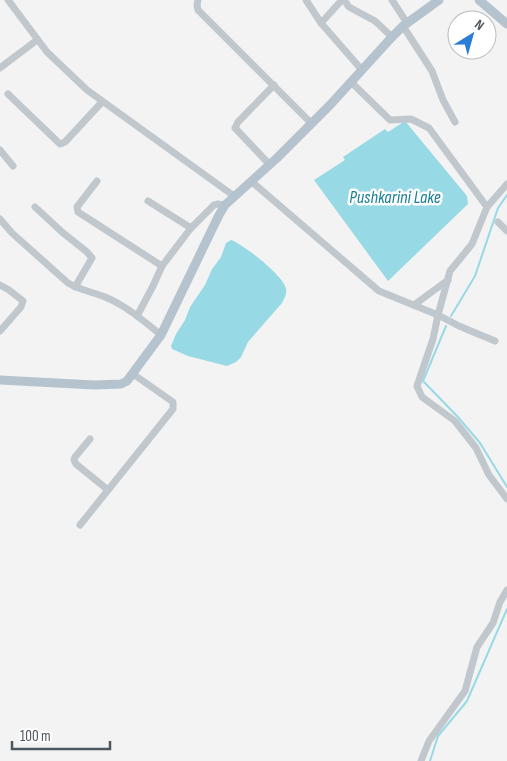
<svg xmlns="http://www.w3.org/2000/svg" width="507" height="761" font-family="'Sofia Sans Condensed',sans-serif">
  <rect width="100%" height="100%" fill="#f4f3f3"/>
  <!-- water -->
  <g fill="#97d9e5">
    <polygon points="405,121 467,196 468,204 388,281 314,180 345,160 343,157 385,129 388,132"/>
    <path d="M 231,240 C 243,244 285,277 286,289 C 287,295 284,299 282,303 L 248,342 L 241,357 L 236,362 L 227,366 L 188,356 L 172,349 L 171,346 L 176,334 L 185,320 L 190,307 L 205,285 L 212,269 L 221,257 L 226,243 Z"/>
  </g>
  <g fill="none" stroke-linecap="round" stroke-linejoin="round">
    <!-- stream -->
    <g stroke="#97d9e5" stroke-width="2">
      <polyline points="451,316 475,276 498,208 507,195"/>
      <polyline points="446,326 423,381 458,417 480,443 507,487"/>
      <polyline points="430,761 438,736 467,701 507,609"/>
    </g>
    <!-- minor -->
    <g stroke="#c0c7cd" stroke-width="7">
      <polyline points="8,0 47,52 87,90 234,196"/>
      <polyline points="198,0 197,5 198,10 311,123"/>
      <polyline points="306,0 321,23 361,69"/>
      <polyline points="344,0 349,7 375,21 392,37"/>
      <polyline points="392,0 407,23"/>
      <polyline points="321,23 342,0"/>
      <polyline points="403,26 432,71 443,100 455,122"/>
      <polyline points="0,68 37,40"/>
      <polyline points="351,82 390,120 411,119 429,128 487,207"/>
      <polyline points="8,94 60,144 65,142 102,102"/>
      <polyline points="0,150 13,166"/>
      <polyline points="270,165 235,128 238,122 274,85"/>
      <polyline points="97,181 77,207 78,212 162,266"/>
      <polyline points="252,182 379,291 438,315 450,271 472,244 487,207 507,184"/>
      <polyline points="148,201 191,228 214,205 218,204 225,205"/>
      <polyline points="35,207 62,232 87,252 92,258 75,287"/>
      <path d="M 0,219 L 12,233 L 68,283 C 80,290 92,292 105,297 C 125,305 144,321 161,335"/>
      <polyline points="498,222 507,231"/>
      <polyline points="0,285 9,290 23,301 21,307 0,331"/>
      <polyline points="414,305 448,280"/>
      <polyline points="137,316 153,286 162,266 191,228"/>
      <polyline points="495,341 459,326 438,315 433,339 417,386 422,397 455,421 476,448 489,475 507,499"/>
      <polyline points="90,439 75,457 74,460 76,464 108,490"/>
      <polyline points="80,525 173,409 173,402 133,374"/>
      <polyline points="421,761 429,741 465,691 477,647 493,623 500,602 507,590"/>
    </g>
    <!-- major -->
    <g stroke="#b5c3ce" stroke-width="9">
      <polyline points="479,0 507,24"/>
      <polyline points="0,380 94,385 121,384 127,381 161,335 219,215 225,205 277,158 330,105 392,37 403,26 439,0"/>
    </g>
  </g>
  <g text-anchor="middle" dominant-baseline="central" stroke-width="5" stroke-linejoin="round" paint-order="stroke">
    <!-- water labels -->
    <g font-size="18" font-style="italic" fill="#198094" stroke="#fff">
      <text x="395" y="197">Pushkarini Lake</text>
    </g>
  </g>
  <!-- north arrow -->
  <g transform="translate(472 35) rotate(37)"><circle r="24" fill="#ffffff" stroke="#b7bbbf"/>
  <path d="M0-4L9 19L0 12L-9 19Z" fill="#2b7dd6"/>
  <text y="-8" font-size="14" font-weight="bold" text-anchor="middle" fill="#4c565e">N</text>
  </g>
  <!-- scale -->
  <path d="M12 741v8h98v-8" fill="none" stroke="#4c565e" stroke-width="2.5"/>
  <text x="20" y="741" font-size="15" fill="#4c565e" stroke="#ffffff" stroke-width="4" paint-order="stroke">100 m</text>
</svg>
